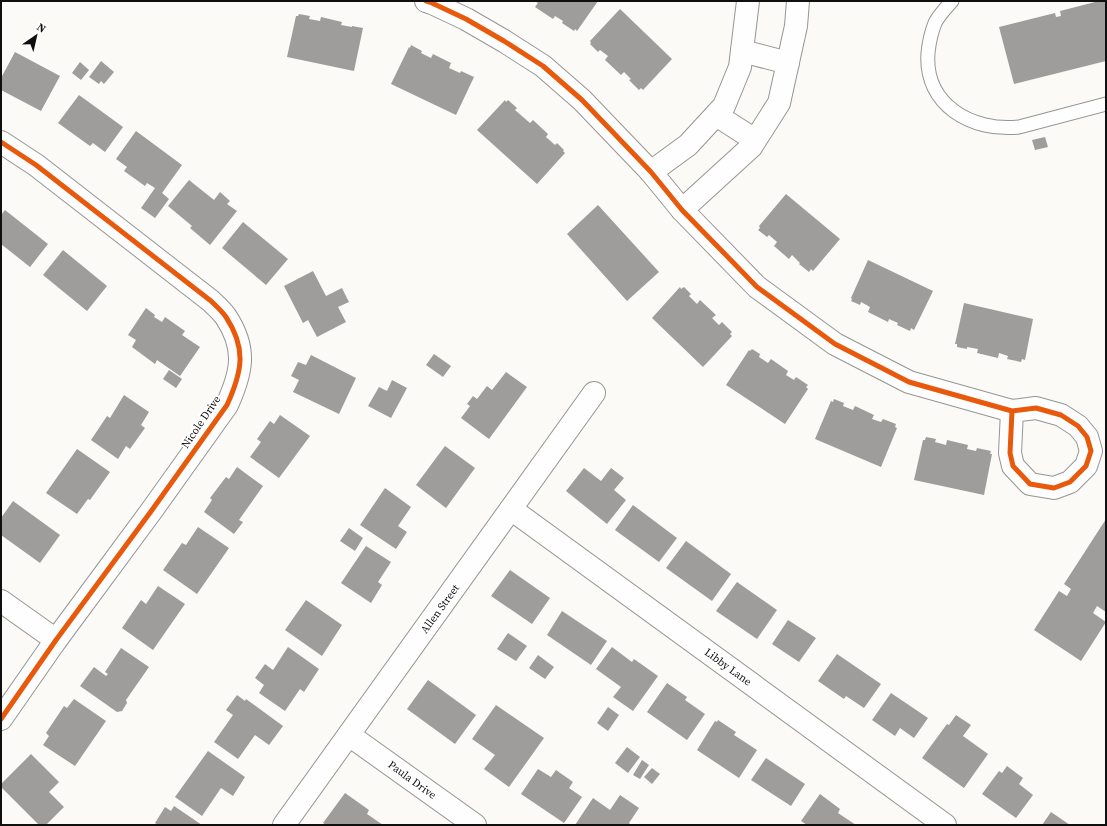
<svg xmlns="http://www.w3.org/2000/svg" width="1107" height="826" font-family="'Source Serif 4',serif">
  <rect width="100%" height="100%" fill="#fbfaf6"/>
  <!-- building -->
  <g fill="#9f9d9b">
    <polygon points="535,1 598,1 577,31 575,29 574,31 562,23 563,21 555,16 553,19 535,7 538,3"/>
    <polygon points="1099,1 1106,1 1106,61 1014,84 999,27 1055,13 1056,17 1061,16 1060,11"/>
    <polygon points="620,9 672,59 643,90 641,88 639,90 629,80 631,79 624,72 621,75 605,60 608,56 600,50 598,52 590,44 591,43 590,41"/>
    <polygon points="299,14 310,16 309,19 320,21 321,17 342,22 341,25 352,27 352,26 363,28 354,71 287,57 296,16 298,16"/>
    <polygon points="411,45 422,51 421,53 431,58 433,54 451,63 449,68 460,73 461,71 474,77 456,115 391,84 409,47 410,48"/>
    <polygon points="15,52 60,76 41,111 1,90 1,78"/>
    <polygon points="101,61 114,72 104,84 101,81 99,84 89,77"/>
    <polygon points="80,62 89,70 81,80 72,73"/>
    <polygon points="79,95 123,127 105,152 93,143 90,146 58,123"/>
    <polygon points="505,100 506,102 508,100 517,108 515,110 530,123 533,120 548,134 546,137 555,145 557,143 564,150 563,151 565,153 537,184 477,130"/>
    <polygon points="136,131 182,165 162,193 169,199 155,218 141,208 155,188 147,183 145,186 124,171 127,167 116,159"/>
    <polygon points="1045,137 1048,147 1035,150 1032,140"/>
    <polygon points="189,180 214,200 220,192 230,201 227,204 237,211 210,245 190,228 192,226 168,206"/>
    <polygon points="786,194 840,239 813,271 811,269 809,272 799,264 800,263 792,255 789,259 774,246 777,242 769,235 767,237 758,230 760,228 759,226"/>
    <polygon points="598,205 659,272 627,301 567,234"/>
    <polygon points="5,210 48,244 30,267 1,244 1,215"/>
    <polygon points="243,222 288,259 266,285 222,248"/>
    <polygon points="63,250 107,286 87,311 43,275"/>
    <polygon points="868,260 933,291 914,330 911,328 910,331 897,325 898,323 889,319 888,322 868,312 870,307 861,302 860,305 851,301 852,299 851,298"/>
    <polygon points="313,271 326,296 342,288 349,302 338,307 346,322 317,337 308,320 303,323 284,286"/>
    <polygon points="680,287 681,289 684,287 691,294 689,296 697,304 700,300 716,315 712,318 719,325 722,322 732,332 730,334 732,336 703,367 652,318"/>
    <polygon points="964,303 1033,319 1025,360 1022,359 1021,362 1007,359 1008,356 999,353 998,358 977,353 978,349 967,347 967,349 957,347 957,344 955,344"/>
    <polygon points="146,308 155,315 154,317 162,322 165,317 185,331 182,335 200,347 180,376 157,360 155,364 132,347 136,340 128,335"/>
    <polygon points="752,349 760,354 759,357 768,363 771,359 788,371 786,375 794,380 796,377 808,385 806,387 808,389 785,424 726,385 749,350 750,351"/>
    <polygon points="434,354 451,366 443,377 426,365"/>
    <polygon points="311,355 356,378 339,414 293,392 299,380 291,376 298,362 306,365"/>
    <polygon points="169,370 182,379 176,388 163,379"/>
    <polygon points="506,372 527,387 489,439 461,418 470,406 467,404 473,396 477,399 487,386 492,390"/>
    <polygon points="392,380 407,388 391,418 368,406 379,387 387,391"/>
    <polygon points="124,395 149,412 141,425 145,428 130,449 126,446 118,459 91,440 107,416 110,418"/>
    <polygon points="834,399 844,403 843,406 853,410 855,406 874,415 872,419 881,422 883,419 896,424 895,427 897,428 881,467 815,439 831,401 833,402"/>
    <polygon points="280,415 310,436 279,478 250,457 261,442 257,439 270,421 274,424"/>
    <polygon points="926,437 936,439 935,442 946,445 947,440 968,445 967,449 976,451 977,448 991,451 990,454 992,454 984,495 914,480 923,440 925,440"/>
    <polygon points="445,446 475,468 446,508 416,485"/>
    <polygon points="77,449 110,472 90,500 88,499 77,514 46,493"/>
    <polygon points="237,467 263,486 239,520 243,522 234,534 204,512 212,500 210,498 226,477 229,479"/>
    <polygon points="584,468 601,481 611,468 624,478 614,490 626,500 607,524 566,491"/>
    <polygon points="385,488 411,507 398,526 407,532 396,549 360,525"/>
    <polygon points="13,501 60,535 40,563 1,535 1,518"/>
    <polygon points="633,505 677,538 659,562 615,530"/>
    <polygon points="1106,519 1106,612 1097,606 1093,613 1106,622 1081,661 1034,630 1059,591 1067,596 1071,589 1064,584"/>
    <polygon points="198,527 229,548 197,594 163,570 182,543 186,545"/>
    <polygon points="349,528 363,538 355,551 340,541"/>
    <polygon points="686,541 731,574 712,601 666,568"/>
    <polygon points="366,546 391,562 378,582 382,585 371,603 341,583"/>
    <polygon points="510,570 550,598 532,624 491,596"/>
    <polygon points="737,582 777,610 757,639 716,611"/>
    <polygon points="158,586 185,604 153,650 122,628 141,600 146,604"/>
    <polygon points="306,600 342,625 322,656 285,630"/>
    <polygon points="562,611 607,641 591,665 547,635"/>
    <polygon points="788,620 816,638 799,662 772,644"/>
    <polygon points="508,633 527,646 516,661 497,649"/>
    <polygon points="288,647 319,669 304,692 300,689 285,711 259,693 264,685 255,678 265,664 273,670"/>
    <polygon points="612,647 632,662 634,659 658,676 633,711 613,697 621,687 596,669"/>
    <polygon points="121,648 149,667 126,700 127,703 122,711 117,712 80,686 94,667 106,676 108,674 105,672"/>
    <polygon points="837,654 881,684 864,708 846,696 844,699 818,681"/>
    <polygon points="538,655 554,667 545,679 529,668"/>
    <polygon points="428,680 476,715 455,744 407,709"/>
    <polygon points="667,683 687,697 685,700 705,714 687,740 647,712"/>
    <polygon points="891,693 928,718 914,738 900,728 895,736 872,720"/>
    <polygon points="237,695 245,701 246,699 283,726 269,745 255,735 238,759 214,742 233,715 226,710"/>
    <polygon points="74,699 106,721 75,766 43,745 49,736 46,733 64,706 67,708"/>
    <polygon points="496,705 544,738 509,787 484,769 495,755 472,739"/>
    <polygon points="608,707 619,715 608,731 597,723"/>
    <polygon points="956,715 971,725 963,736 988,754 964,788 922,758 947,724 949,725"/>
    <polygon points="718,720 736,732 734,735 757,750 739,778 697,750 715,721 717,722"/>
    <polygon points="627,747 640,757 628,773 615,763"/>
    <polygon points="208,751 245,777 233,796 221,788 202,816 175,797"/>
    <polygon points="31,754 59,782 49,792 64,807 46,825 39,825 1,787 1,784"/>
    <polygon points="766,758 805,784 791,806 751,780"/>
    <polygon points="642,760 649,765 640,779 633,775"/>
    <polygon points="1007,766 1023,778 1019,784 1033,795 1016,818 982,794 999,771 1002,773"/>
    <polygon points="652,768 660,774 652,784 644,777"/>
    <polygon points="538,769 551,777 556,770 573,782 569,788 582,797 564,823 521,794"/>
    <polygon points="345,793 369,810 367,814 383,825 326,825 323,823"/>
    <polygon points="820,794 840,809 838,813 856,825 807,825 801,821"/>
    <polygon points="620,795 639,808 629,823 631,825 575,825 593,798 610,810"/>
    <polygon points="174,806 202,825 158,825 155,823 165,807 171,811"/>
    <polygon points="1051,812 1070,825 1042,825"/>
  </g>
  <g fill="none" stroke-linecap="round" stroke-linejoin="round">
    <!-- service casing -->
    <g stroke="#959593" stroke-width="15">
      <path id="service" d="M 952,1 C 946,8 939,15 935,23 C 931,33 929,43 928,53 C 924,105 972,132 1019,127 L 1106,104"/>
    </g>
    <!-- minor casing -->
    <g stroke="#959593" stroke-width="24">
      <g id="minor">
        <polyline points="426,1 432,3 466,19 504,41 543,66 582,100 651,172 682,210 757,287 835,344 909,382 1012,411 1036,408 1061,415 1078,426 1087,437 1091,451 1086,466 1070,482 1054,488 1030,484 1013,466 1010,453 1012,411"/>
        <polyline points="742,51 788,63"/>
        <polyline points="716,115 755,140"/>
        <path d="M 1,142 L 36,165 L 211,301 C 216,306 222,311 226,317 C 247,349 242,372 227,405 L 152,510 L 56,640 L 1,719"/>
        <polyline points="651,172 688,145 724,106 740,67 748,1"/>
        <polyline points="682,210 751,147 779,103 796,26 798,1"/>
        <polyline points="511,509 945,825"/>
        <polyline points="1,601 56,640"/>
        <polyline points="349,735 475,825"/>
        <polyline points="284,825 594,393"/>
      </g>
    </g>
    <!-- service -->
    <use href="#service" stroke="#fefefe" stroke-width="13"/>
    <!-- minor -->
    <use href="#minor" stroke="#fefefe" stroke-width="22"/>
    <!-- cycleway casing -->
    <g stroke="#fff" stroke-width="8">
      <g id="cycleway">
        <polyline points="426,1 432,3 466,19 504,41 543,66 582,100 651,172 682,210 757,287 835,344 909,382 1012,411 1036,408 1061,415 1078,426 1087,437 1091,451 1086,466 1070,482 1054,488 1030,484 1013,466 1010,453 1012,411"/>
        <path d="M 1,142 L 36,165 L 211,301 C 216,306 222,311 226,317 C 247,349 242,372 227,405 L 152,510 L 56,640 L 1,719"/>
      </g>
    </g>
    <!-- cycleway -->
    <use href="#cycleway" stroke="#e8590c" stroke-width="5"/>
  </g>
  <g text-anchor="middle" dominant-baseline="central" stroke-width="4" stroke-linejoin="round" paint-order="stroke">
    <!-- street labels -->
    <g font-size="11" fill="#0f0f0f" stroke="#fff">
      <text transform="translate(201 422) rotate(-56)">Nicole Drive</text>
      <text transform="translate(440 609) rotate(-54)">Allen Street</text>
      <text transform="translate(728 667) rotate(36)">Libby Lane</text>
      <text transform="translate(412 780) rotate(36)">Paula Drive</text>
    </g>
  </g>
  <!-- border -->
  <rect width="1107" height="826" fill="none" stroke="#0f0f0f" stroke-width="4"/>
  <!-- north arrow -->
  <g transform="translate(36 36) rotate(34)" stroke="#ffffff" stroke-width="3" paint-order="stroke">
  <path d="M0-3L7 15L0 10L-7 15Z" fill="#0f0f0f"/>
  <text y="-6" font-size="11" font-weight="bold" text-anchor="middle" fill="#0f0f0f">N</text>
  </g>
</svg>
